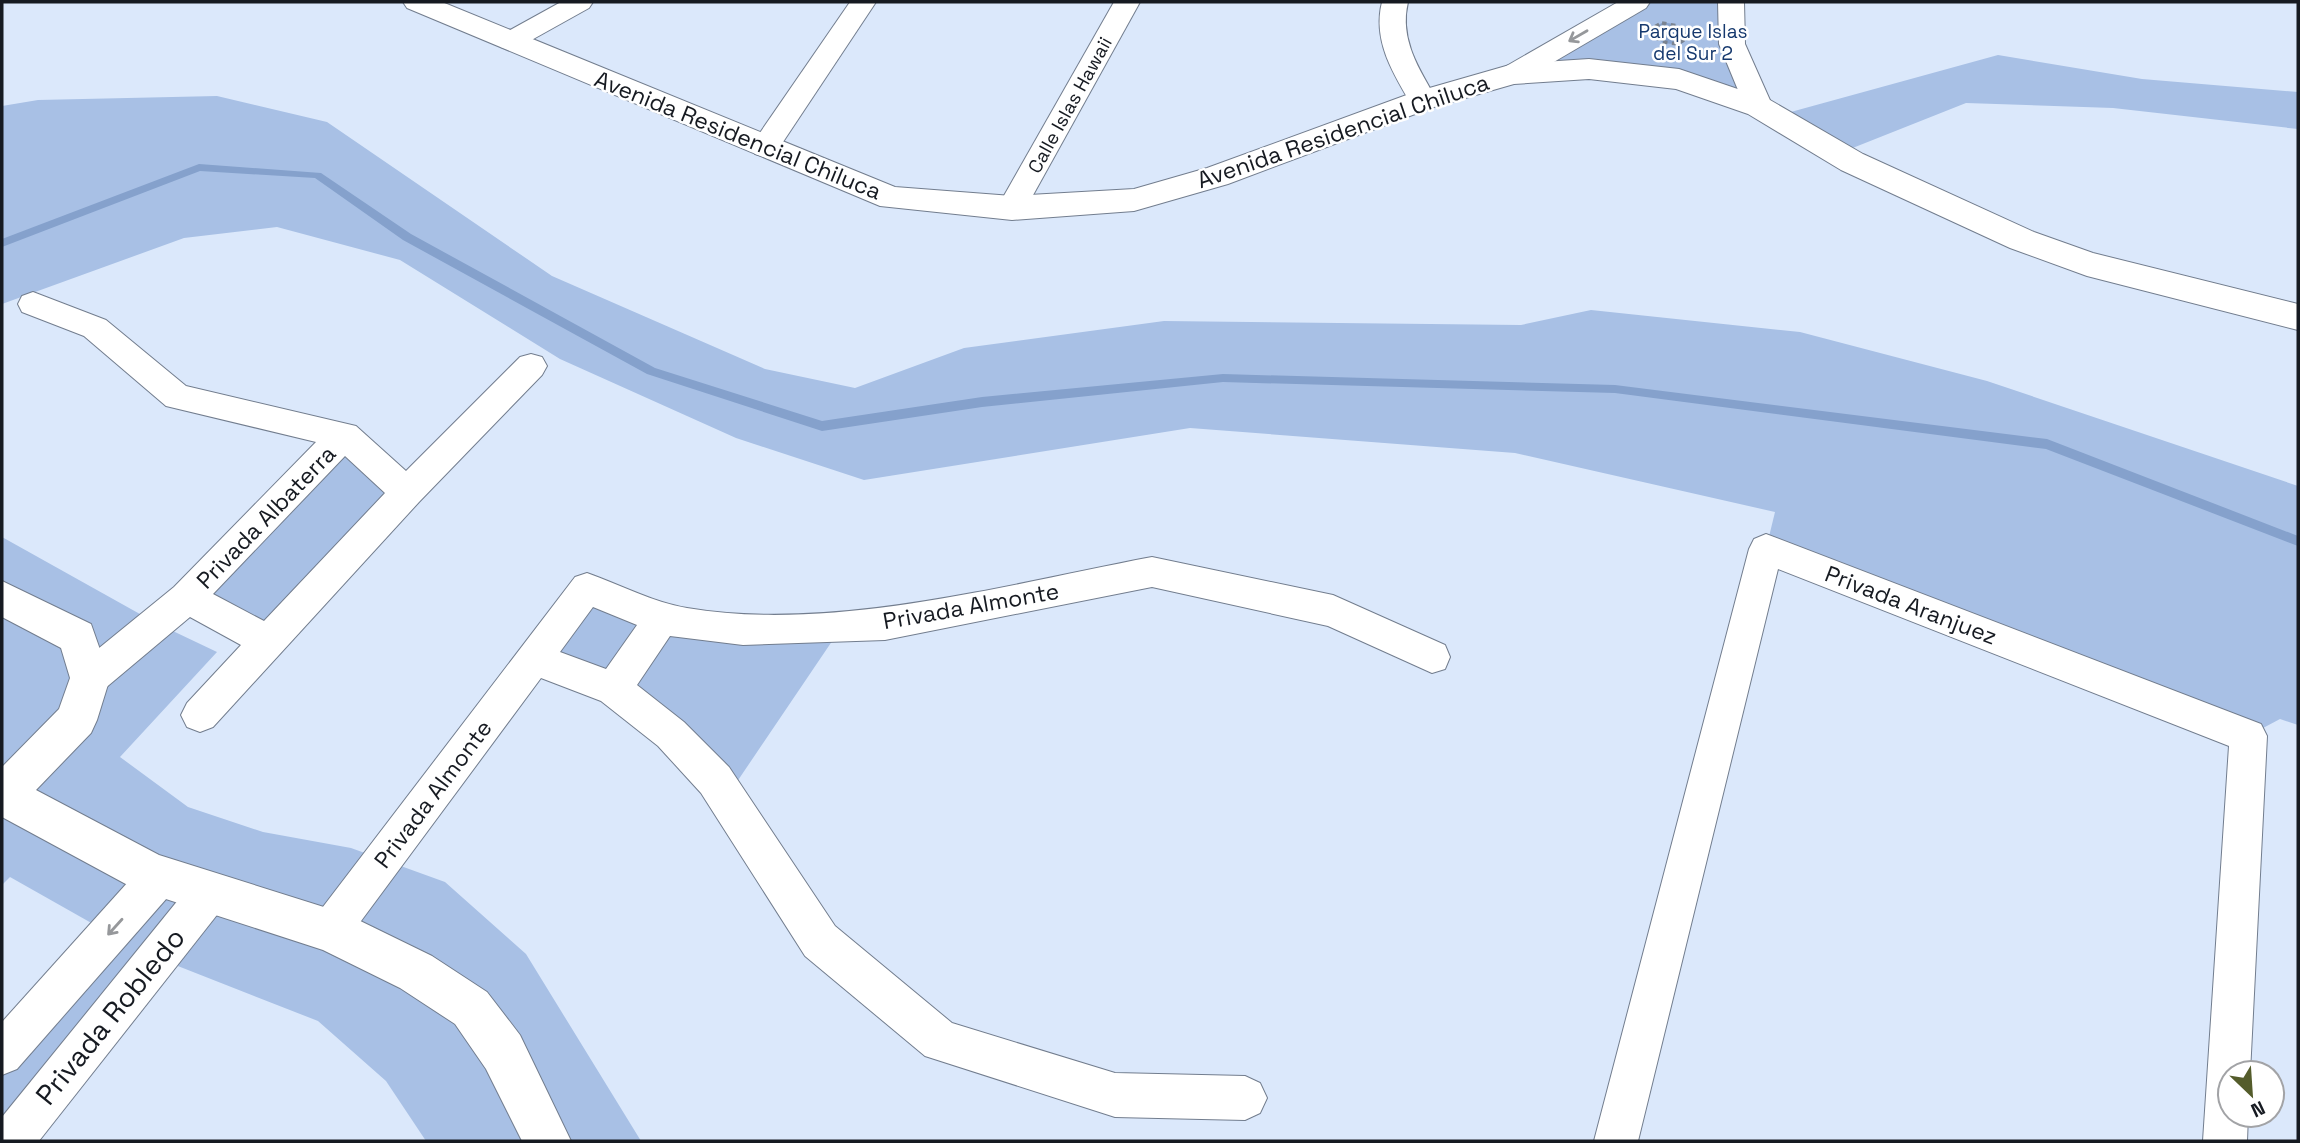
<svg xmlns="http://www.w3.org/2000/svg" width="2300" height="1143" font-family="'Space Grotesk',sans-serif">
  <rect width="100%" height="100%" fill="#dbe8fb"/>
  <!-- green -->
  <g fill="#a8c0e5">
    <polygon points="1637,2 1731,2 1732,44 1759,107 1679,79 1513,74"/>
    <polygon points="1998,55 2142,79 2298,92 2298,129 2113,108 1966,103 1840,153 1776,116"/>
    <polygon points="217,96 327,122 552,276 765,369 855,388 964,348 1164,321 1521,325 1591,310 1800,332 1987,381 2298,486 2298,725 2280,719 2248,736 1766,549 1775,512 1515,453 1190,428 864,480 736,438 560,359 400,260 277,227 184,238 2,304 2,106 38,100"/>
    <polygon points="344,435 407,492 269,642 187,598"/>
    <polygon points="2,537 156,623 217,652 120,757 188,807 263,832 351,848 445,882 526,954 641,1141 426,1141 386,1081 318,1021 160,959 2,1141 2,1044 102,929 10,877 2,885"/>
    <polygon points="587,588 662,618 843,625 726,798 671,734 536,659"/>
  </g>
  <!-- water -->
  <path fill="#85a1cc" d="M 1662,23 C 1675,23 1683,25 1688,37 L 1683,43 C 1670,45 1662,44 1652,35 L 1654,27 Z"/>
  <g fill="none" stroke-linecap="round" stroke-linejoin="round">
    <!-- stream -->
    <polygon fill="#85a1cc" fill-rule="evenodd" points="199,164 321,173 411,234 655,368 822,421 982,397 1223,374 1615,385 2047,439 2298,536 2298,546 2046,449 1615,393 1223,382 982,407 822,431 647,374 403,240 315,178 200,171 2,247 2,239"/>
    <!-- minor casing -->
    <g stroke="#727d8e" stroke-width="2">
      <g id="minor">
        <polygon points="561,2 593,2 589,8 519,47 510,50 501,47 497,41 501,35"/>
        <polygon points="850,2 876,2 775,154 765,157 755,154 751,147 755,140"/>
        <polygon points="1114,2 1140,2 1022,215 1012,218 1002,215 997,208"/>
        <path d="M 1382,2 L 1408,2 C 1399,39 1419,69 1437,100 L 1433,107 L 1423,109 L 1413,107 C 1394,75 1372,41 1382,2 Z"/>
        <polygon points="1618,2 1650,2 1646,8 1523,80 1513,83 1503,80 1500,74 1503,68"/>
        <polygon points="1718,2 1744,2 1745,44 1773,107 1769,114 1759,116 1749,114 1745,107 1719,44"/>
        <path d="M 33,292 L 106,320 L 186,386 L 356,426 L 406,471 L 520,357 L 531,354 L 542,357 L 547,366 L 542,375 L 419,502 L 213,727 L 200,732 L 187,727 L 181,715 L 187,703 L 241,645 L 190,617 L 103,690 L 90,695 L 77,690 L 72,678 L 77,666 L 174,587 L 316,442 L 166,406 L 84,336 L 22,312 L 18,304 L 22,296 ZM 345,456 L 385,493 L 264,621 L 213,594 Z"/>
        <polygon points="1766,534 2261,724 2267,736 2250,1073 2230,1073 2230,1115 2248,1115 2247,1141 2203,1141 2229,746 1778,569 1638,1141 1594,1141 1749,549 1754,539"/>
        <path d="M 1152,557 L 1333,595 L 1445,645 L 1450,657 L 1445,669 L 1432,673 L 1328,626 L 1152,587 L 885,640 L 743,645 L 670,636 L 637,685 L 684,722 L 729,767 L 835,926 L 952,1023 L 1115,1073 L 1245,1076 L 1260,1083 L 1267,1098 L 1260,1113 L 1245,1120 L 1115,1117 L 925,1056 L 805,956 L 701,793 L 658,746 L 601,701 L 541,678 L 344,944 L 330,950 L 316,944 L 310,930 L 316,916 L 575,577 L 587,573 C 621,585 652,602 687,608 C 832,633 1009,584 1152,557 ZM 593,607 L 637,625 L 606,669 L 560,652 Z"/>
        <polygon points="160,856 174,862 180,876 174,890 17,1069 2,1075 2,1022 146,862"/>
        <polygon points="210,872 224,878 230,892 224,906 39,1141 2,1141 2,1117 196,878"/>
      </g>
    </g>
    <!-- tertiary casing -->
    <g stroke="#727d8e" stroke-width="2">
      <g id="tertiary">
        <polygon points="403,2 442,2 895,187 1012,196 1134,189 1207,168 1412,93 1513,64 1589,59 1679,69 1770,100 1863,154 2034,232 2093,253 2298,304 2298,330 2087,276 2010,248 1841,170 1748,114 1676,89 1589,79 1514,84 1434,107 1228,184 1134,211 1012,220 880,206 407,8"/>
        <polygon points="2,581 91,624 110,678 97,720 91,733 36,790 159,855 346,914 432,956 487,992 520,1035 571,1141 522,1141 486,1069 455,1024 400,988 323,950 135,889 2,817 2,767 59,709 70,678 61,648 2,617"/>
      </g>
    </g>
    <!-- path -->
    <polygon stroke="#7a8390" stroke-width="3.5" stroke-dasharray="4.5 4.5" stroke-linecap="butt" points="1662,23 1678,26 1688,37 1678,44 1663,42 1652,35 1654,27"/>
    <!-- minor -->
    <use href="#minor" fill="#fff" fill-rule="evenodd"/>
    <!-- tertiary -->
    <use href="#tertiary" fill="#fff" fill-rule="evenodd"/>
  </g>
  <!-- one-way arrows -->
  <defs><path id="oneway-shaft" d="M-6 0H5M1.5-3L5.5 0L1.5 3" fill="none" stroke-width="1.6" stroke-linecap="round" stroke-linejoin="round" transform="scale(1.75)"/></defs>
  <g stroke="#96989b">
    <use href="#oneway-shaft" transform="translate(1578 36) rotate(150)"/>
    <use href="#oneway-shaft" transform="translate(115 927) rotate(132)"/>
  </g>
  <g text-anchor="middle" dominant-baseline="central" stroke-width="5" stroke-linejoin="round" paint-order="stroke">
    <!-- far-park labels -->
    <g font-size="19" fill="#16396e" stroke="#fff">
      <text x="1693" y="31">Parque Islas<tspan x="1693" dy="22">del Sur 2</tspan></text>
    </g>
    <!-- far-street labels -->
    <g font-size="19" fill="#161a21" stroke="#fff">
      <text transform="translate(1070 105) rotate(-61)">Calle Islas Hawaii</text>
    </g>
    <!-- street labels -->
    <g font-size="23" fill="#161a21" stroke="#fff">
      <text transform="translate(1343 131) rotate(-19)">Avenida Residencial Chiluca</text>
      <text transform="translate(738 135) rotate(22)">Avenida Residencial Chiluca</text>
      <text transform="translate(266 517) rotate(-46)">Privada Albaterra</text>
      <text transform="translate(1911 605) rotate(21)">Privada Aranjuez</text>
      <text transform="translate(971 606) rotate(-10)">Privada Almonte</text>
      <text transform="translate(433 794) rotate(-53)">Privada Almonte</text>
    </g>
    <!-- near-street labels -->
    <g font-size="28" fill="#161a21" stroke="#fff">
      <text transform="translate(110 1016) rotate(-51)">Privada Robledo</text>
    </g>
  </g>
  <!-- border -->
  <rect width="2300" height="1143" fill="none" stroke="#161a21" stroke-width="7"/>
  <!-- north arrow -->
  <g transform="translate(2251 1094) rotate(155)"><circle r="33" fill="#ffffff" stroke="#a2a3a6" stroke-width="2"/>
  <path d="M0-5L12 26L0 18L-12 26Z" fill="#545c2b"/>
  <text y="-10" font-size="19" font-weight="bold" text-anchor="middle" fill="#161a21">N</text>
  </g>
</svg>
